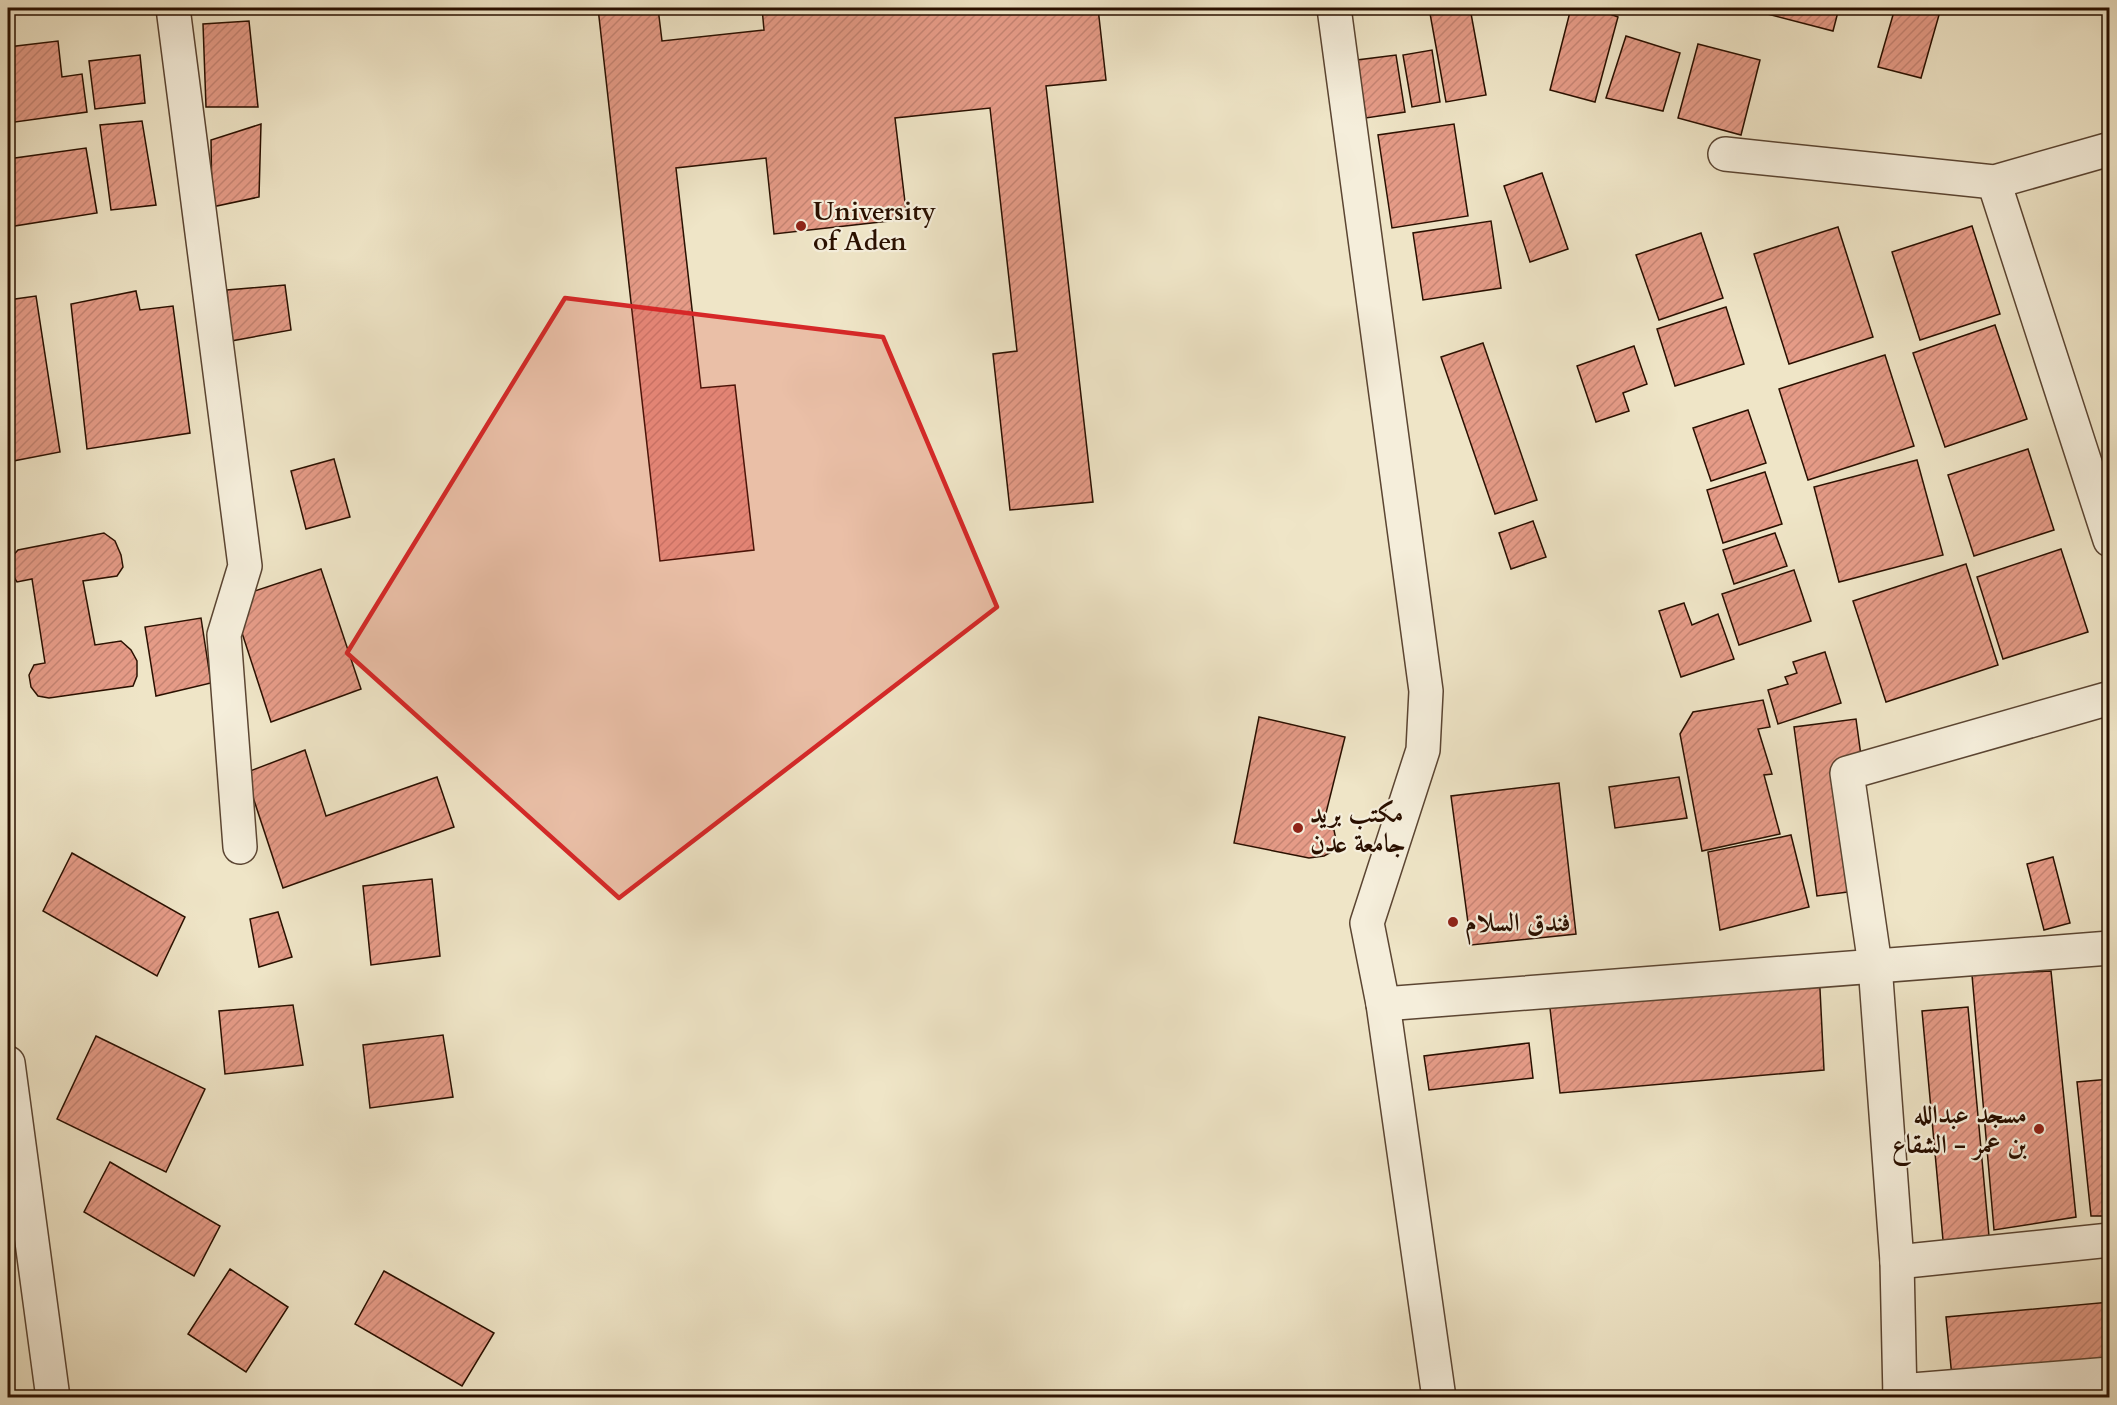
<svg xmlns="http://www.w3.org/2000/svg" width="2117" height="1405" font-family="Cardo,Amiri,serif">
  <defs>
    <pattern id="building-hatch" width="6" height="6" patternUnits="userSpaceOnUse" patternTransform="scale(1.5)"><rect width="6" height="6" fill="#e59b87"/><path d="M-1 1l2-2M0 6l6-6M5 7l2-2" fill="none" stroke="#c58473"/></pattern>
  </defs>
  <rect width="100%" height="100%" fill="#efe5c7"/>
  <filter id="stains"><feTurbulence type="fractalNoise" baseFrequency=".00333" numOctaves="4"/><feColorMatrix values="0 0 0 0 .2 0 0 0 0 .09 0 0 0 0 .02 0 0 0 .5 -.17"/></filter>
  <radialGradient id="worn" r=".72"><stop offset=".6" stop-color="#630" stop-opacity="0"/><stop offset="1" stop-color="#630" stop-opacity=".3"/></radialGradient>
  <!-- building -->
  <g fill="url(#building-hatch)" stroke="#2a1000" stroke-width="1.5">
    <polygon points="598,8 658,8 662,41 764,30 762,8 892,8 893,14 952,8 1098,8 1106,80 1046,86 1093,502 1010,510 993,354 1017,351 990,108 895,118 907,219 774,234 766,158 676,168 701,388 735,385 754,550 660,561"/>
    <polygon points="1429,8 1470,8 1486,95 1446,102"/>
    <polygon points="1571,8 1594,8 1618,17 1595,102 1550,90"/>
    <polygon points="1744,8 1839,8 1833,31"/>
    <polygon points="1895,8 1941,8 1921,78 1878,67"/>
    <polygon points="249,21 258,107 206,107 203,24"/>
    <polygon points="1626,36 1680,53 1663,111 1606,98"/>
    <polygon points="58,41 62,77 82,74 87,112 8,123 8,47"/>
    <polygon points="1698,44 1760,60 1741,135 1678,118"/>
    <polygon points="1432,50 1440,102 1412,107 1403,55"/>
    <polygon points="140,55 145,103 95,109 89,61"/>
    <polygon points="1396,55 1405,112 1366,118 1357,60"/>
    <polygon points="142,121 156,205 111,210 100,125"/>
    <polygon points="261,124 259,197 212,207 211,140"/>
    <polygon points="1454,124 1468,216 1392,228 1378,135"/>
    <polygon points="86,148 97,213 8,227 8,159"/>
    <polygon points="1542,173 1568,249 1530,262 1504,186"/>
    <polygon points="1491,221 1501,288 1423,300 1413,233"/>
    <polygon points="1972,226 2000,314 1920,340 1892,252"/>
    <polygon points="1838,227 1873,337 1789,364 1754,254"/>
    <polygon points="1701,233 1723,298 1659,320 1636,255"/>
    <polygon points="285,285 291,330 231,341 227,290"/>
    <polygon points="136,291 140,310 173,306 190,433 87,449 71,304"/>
    <polygon points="36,296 60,452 8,462 8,300"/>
    <polygon points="1726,307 1744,364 1675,386 1657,329"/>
    <polygon points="1995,325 2027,419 1945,447 1913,353"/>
    <polygon points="1483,343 1537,500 1495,514 1441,357"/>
    <polygon points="1634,346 1647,384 1623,393 1629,411 1596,422 1577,366"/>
    <polygon points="1885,355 1914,446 1808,480 1779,389"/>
    <polygon points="1748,410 1766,463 1711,481 1693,428"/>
    <polygon points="2028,449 2054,530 1974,556 1948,475"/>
    <polygon points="334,459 350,517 306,529 291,471"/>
    <polygon points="1917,460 1943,555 1839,582 1814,487"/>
    <polygon points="1765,472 1782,524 1723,543 1707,490"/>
    <polygon points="1533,521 1546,557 1511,569 1499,533"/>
    <polygon points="104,533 115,541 121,555 123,567 117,576 83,581 95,645 121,641 131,650 137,661 137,676 133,686 49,698 38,696 31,687 29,675 34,665 45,663 32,579 17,582 12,574 9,560 18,550"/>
    <polygon points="1775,533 1787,566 1734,584 1723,550"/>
    <polygon points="2061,549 2088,632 2003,659 1977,577"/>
    <polygon points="1966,564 1998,665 1886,702 1853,601"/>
    <polygon points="321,569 361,689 271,722 231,599"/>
    <polygon points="1794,570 1811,621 1739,645 1722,594"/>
    <polygon points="1684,603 1692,625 1718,614 1734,659 1681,677 1659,611"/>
    <polygon points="201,618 211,683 156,696 145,627"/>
    <polygon points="1825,652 1841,703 1778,724 1768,690 1788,684 1785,677 1797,673 1793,662"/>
    <polygon points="1763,700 1770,727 1758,729 1772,774 1764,775 1780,834 1702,851 1680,734 1693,712"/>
    <polygon points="1259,717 1345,737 1323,825 1334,830 1336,840 1335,850 1324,856 1309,858 1234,843"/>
    <polygon points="1856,719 1879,888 1817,896 1794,727"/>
    <polygon points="305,750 326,816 437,777 454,827 283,888 245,773"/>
    <polygon points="1679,777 1687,818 1615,828 1609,787"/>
    <polygon points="1559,783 1576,934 1471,945 1451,796"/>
    <polygon points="1791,835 1809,907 1720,930 1708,852"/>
    <polygon points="72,853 185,917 157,976 43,911"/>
    <polygon points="2053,857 2070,923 2044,930 2027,864"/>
    <polygon points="432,879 440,956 371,965 363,886"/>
    <polygon points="278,912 292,957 259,967 250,919"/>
    <polygon points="1819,969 1824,1070 1560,1093 1549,1000"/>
    <polygon points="2051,971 2076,1217 1994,1230 1972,975"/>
    <polygon points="293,1005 303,1065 225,1074 219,1011"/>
    <polygon points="1968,1007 1990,1247 1944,1251 1922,1011"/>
    <polygon points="443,1035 453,1097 370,1108 363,1045"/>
    <polygon points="96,1036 205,1089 166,1172 57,1119"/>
    <polygon points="1529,1043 1533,1078 1429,1090 1424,1056"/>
    <polygon points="2110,1079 2110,1216 2091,1216 2077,1082"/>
    <polygon points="110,1162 220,1226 194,1276 84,1212"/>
    <polygon points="230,1269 288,1307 246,1372 188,1334"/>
    <polygon points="384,1271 494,1333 462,1386 355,1324"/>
    <polygon points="2110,1302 2110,1362 1952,1377 1946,1317"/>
  </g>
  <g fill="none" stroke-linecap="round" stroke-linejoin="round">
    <!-- street casing -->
    <g stroke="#5b4532" stroke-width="36">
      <g id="street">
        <polyline points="173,8 245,566 224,635 240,847"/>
        <polyline points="1334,8 1426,691 1423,750 1367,923 1383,1004 1439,1398"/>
        <polyline points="1725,154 1994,182 2110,149"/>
        <polyline points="1994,182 2110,540"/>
        <polyline points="1383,1004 2110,948"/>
        <polyline points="8,1063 53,1398"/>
        <polyline points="1897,1262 2110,1240"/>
        <polyline points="1900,1391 2110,1374"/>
        <polyline points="1900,1398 1897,1262 1875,965 1847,773 2110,698"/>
      </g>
    </g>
    <!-- street -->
    <use href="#street" stroke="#f5eedb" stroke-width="33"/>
  </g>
  <!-- marked area -->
  <path fill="#d62828" fill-opacity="0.2" stroke="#d62828" stroke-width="4.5" stroke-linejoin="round" d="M 565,298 L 883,337 L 997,607 L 619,898 L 347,653 Z"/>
  <!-- markers -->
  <g fill="#8f2418" stroke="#f5eedb" stroke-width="2">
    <circle cx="801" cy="226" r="6"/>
    <circle cx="1298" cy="828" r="6"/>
    <circle cx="1453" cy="922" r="6"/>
    <circle cx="2039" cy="1129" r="6"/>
  </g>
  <g text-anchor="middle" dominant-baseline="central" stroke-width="4.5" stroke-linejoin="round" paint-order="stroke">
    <!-- poi labels -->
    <g font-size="26" font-weight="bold" fill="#2a1000" stroke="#f5eedb" text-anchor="start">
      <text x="813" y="211">University<tspan x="813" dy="30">of Aden</tspan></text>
      <text x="1310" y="813">مكتب بريد<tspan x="1310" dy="30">جامعة عدن</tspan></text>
      <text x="1465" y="922">فندق السلام</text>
      <text x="2027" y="1114" text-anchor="end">مسجد عبدالله<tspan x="2027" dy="30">بن عمر - الشقاع</tspan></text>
    </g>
  </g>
  <!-- margin -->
  <rect width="2117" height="1405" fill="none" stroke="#efe5c7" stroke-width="30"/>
  <rect x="9" y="9" width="2099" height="1387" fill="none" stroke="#2a1000" stroke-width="3"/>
  <rect x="15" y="15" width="2087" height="1375" fill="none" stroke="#2a1000" stroke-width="1.5"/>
  <rect width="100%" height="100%" filter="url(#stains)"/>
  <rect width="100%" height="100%" fill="url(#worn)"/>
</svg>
